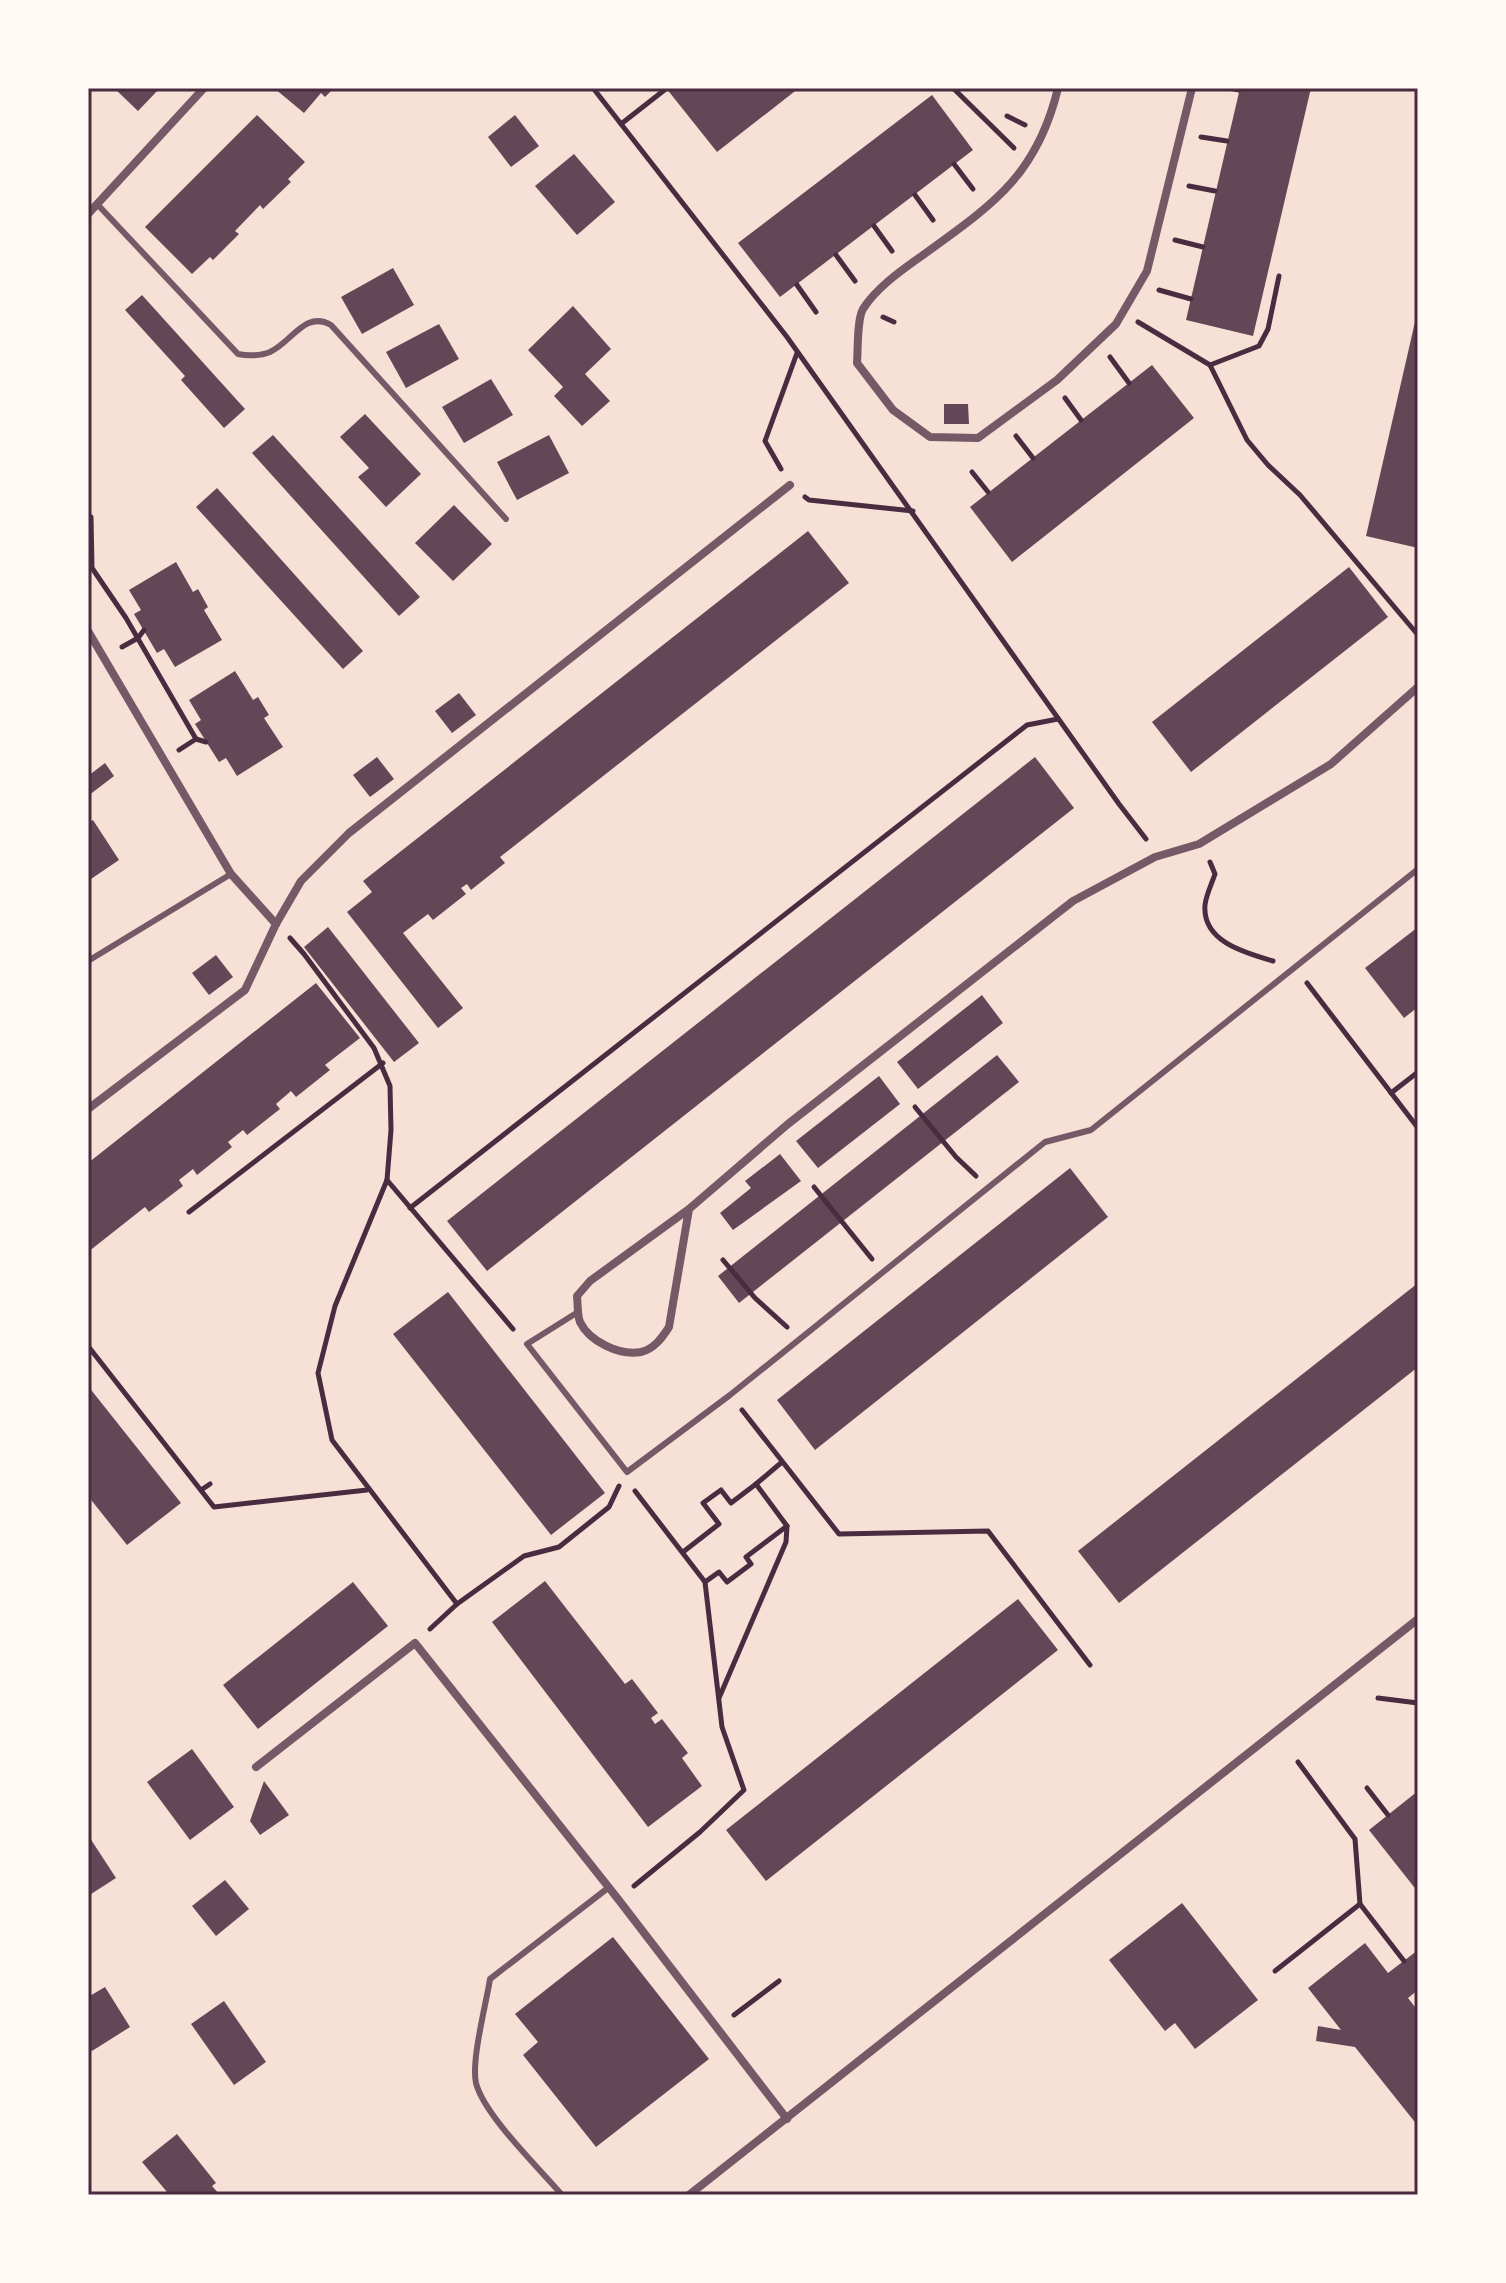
<svg xmlns="http://www.w3.org/2000/svg" width="1506" height="2283" font-family="'Noto Sans',sans-serif">
  <rect width="100%" height="100%" fill="#f7e1d7"/>
  <!-- building -->
  <g fill="#644757">
    <polygon points="114,88 160,88 138,111"/>
    <polygon points="274,88 328,88 331,91 325,97 321,93 304,113"/>
    <polygon points="666,88 799,88 717,152"/>
    <polygon points="1240,88 1311,88 1253,336 1186,320"/>
    <polygon points="932,95 973,150 780,297 738,243"/>
    <polygon points="257,115 305,162 288,179 291,182 263,209 260,205 235,231 239,234 213,260 210,257 192,274 145,227"/>
    <polygon points="515,115 539,146 511,167 488,137"/>
    <polygon points="574,154 615,202 577,235 535,186"/>
    <polygon points="393,268 414,305 362,334 341,297"/>
    <polygon points="142,295 245,409 224,428 181,380 185,376 125,310"/>
    <polygon points="573,306 611,349 585,374 610,401 582,426 554,396 563,387 528,350"/>
    <polygon points="1417,313 1418,313 1418,548 1366,536"/>
    <polygon points="439,324 459,359 406,388 386,352"/>
    <polygon points="1152,365 1194,418 1012,562 970,507"/>
    <polygon points="491,379 513,415 464,443 442,407"/>
    <polygon points="944,404 968,404 969,424 944,424"/>
    <polygon points="365,414 421,474 386,507 358,477 369,468 340,437"/>
    <polygon points="273,435 420,597 399,616 252,453"/>
    <polygon points="549,435 569,473 517,500 497,462"/>
    <polygon points="217,488 363,651 343,669 196,507"/>
    <polygon points="454,505 492,544 453,581 415,543"/>
    <polygon points="808,531 849,583 500,857 505,863 471,890 467,884 461,888 466,894 433,920 428,914 403,933 463,1008 438,1028 347,912 372,892 363,881"/>
    <polygon points="176,562 193,592 198,589 208,607 204,610 222,640 175,667 164,649 157,653 134,614 141,610 129,590"/>
    <polygon points="1349,567 1388,617 1191,772 1152,722"/>
    <polygon points="235,671 253,700 258,697 269,715 264,718 283,747 237,776 226,758 219,762 195,724 201,720 189,700"/>
    <polygon points="459,693 476,715 452,733 435,711"/>
    <polygon points="377,757 394,779 370,797 353,775"/>
    <polygon points="1035,757 1074,808 487,1271 447,1221"/>
    <polygon points="105,763 114,776 88,796 88,776"/>
    <polygon points="93,820 119,860 88,881 88,823"/>
    <polygon points="328,927 419,1043 394,1062 304,947"/>
    <polygon points="1418,927 1418,1007 1404,1018 1365,968"/>
    <polygon points="216,955 233,977 209,995 192,973"/>
    <polygon points="316,983 360,1038 325,1065 330,1070 296,1097 291,1091 276,1104 280,1109 247,1135 243,1130 228,1142 232,1147 197,1175 193,1169 179,1180 183,1186 149,1212 145,1207 88,1252 88,1163"/>
    <polygon points="982,995 1003,1023 918,1089 897,1062"/>
    <polygon points="997,1055 1019,1082 739,1303 718,1276"/>
    <polygon points="879,1076 900,1104 818,1168 796,1141"/>
    <polygon points="780,1154 801,1181 733,1230 720,1213 751,1188 745,1181"/>
    <polygon points="1070,1168 1108,1217 815,1450 777,1400"/>
    <polygon points="1418,1283 1418,1367 1119,1603 1078,1551"/>
    <polygon points="448,1292 605,1493 551,1535 393,1334"/>
    <polygon points="88,1386 181,1503 127,1545 88,1496"/>
    <polygon points="545,1581 625,1684 632,1679 658,1713 651,1718 655,1724 662,1719 688,1753 682,1758 702,1786 648,1827 492,1622"/>
    <polygon points="353,1582 388,1626 258,1729 223,1685"/>
    <polygon points="1018,1599 1058,1650 766,1881 726,1830"/>
    <polygon points="192,1749 234,1807 190,1840 147,1782"/>
    <polygon points="264,1781 289,1815 260,1835 250,1821"/>
    <polygon points="1418,1791 1418,1892 1369,1830"/>
    <polygon points="88,1835 116,1878 88,1896"/>
    <polygon points="225,1880 249,1909 216,1936 192,1906"/>
    <polygon points="1182,1903 1258,2000 1195,2049 1175,2023 1165,2031 1109,1960"/>
    <polygon points="613,1937 709,2059 596,2147 523,2055 538,2042 515,2014"/>
    <polygon points="1365,1943 1388,1973 1418,1950 1418,1990 1408,1998 1418,2011 1418,2126 1355,2047 1316,2041 1318,2026 1341,2030 1308,1988"/>
    <polygon points="105,1987 130,2027 92,2051 88,2045 88,1997"/>
    <polygon points="224,2001 266,2062 234,2085 191,2024"/>
    <polygon points="177,2134 216,2183 212,2186 220,2195 162,2195 167,2192 142,2162"/>
  </g>
  <g fill="none" stroke-linecap="round" stroke-linejoin="round">
    <!-- path -->
    <g stroke="#4a2c40" stroke-width="5">
      <polyline points="593,88 787,337 1119,804 1146,839"/>
      <polyline points="953,88 1014,148"/>
      <polyline points="1229,88 1239,90"/>
      <polyline points="1007,116 1025,125"/>
      <polyline points="621,124 667,88"/>
      <polyline points="1201,137 1227,141"/>
      <polyline points="954,164 973,189"/>
      <polyline points="1189,186 1215,191"/>
      <polyline points="915,195 933,220"/>
      <polyline points="874,226 892,251"/>
      <polyline points="1175,240 1203,247"/>
      <polyline points="836,255 855,281"/>
      <polyline points="797,285 816,312"/>
      <polyline points="1159,290 1191,299"/>
      <polyline points="883,317 894,322"/>
      <polyline points="1138,322 1210,365 1247,440 1268,465 1300,495 1418,635"/>
      <polyline points="1110,357 1129,383"/>
      <polyline points="1210,365 1259,346 1268,329 1279,276"/>
      <polyline points="1065,398 1081,420"/>
      <polyline points="1016,436 1033,458"/>
      <polyline points="781,469 765,441 797,353"/>
      <polyline points="972,472 988,492"/>
      <polyline points="805,497 809,500 913,511"/>
      <polyline points="91,517 92,568 126,618 196,739 179,750"/>
      <polyline points="122,647 138,638 144,630"/>
      <polyline points="196,739 206,742"/>
      <path d="M 1210,862 L 1215,874 C 1212,883 1206,895 1205,905 C 1202,942 1246,953 1273,961"/>
      <polyline points="290,938 304,954 374,1048 390,1086 391,1130 387,1180 335,1306 318,1373 332,1440 457,1604"/>
      <polyline points="1307,983 1418,1128"/>
      <polyline points="1391,1093 1418,1072"/>
      <polyline points="915,1107 956,1157 976,1176"/>
      <polyline points="387,1180 513,1329"/>
      <polyline points="814,1187 872,1259"/>
      <polyline points="410,1208 1027,725 1058,719"/>
      <polyline points="189,1212 383,1063"/>
      <polyline points="723,1260 755,1298 787,1327"/>
      <polyline points="88,1346 214,1507 367,1490"/>
      <polyline points="742,1410 839,1534 988,1531 1090,1665"/>
      <polyline points="201,1490 210,1484"/>
      <polyline points="683,1552 719,1524 703,1503 721,1490 731,1503 756,1484"/>
      <polyline points="705,1582 719,1572 727,1582 751,1564 746,1557 787,1526"/>
      <polyline points="430,1629 457,1604 524,1556 559,1547 609,1507 619,1486"/>
      <polyline points="719,1698 786,1542 787,1526 756,1484 782,1462"/>
      <polyline points="1378,1698 1418,1703"/>
      <polyline points="1298,1762 1355,1839 1360,1904 1404,1961"/>
      <polyline points="1367,1788 1388,1815"/>
      <polyline points="634,1886 700,1832 744,1790 722,1727 705,1582 635,1491"/>
      <polyline points="1275,1971 1360,1904"/>
      <polyline points="734,2015 779,1981"/>
    </g>
    <!-- service -->
    <g stroke="#755966" stroke-width="6">
      <path d="M 98,205 L 238,354 C 247,356 261,356 270,352 C 292,342 305,310 331,325 L 506,519"/>
      <polyline points="88,961 231,874"/>
      <polyline points="578,1312 527,1344 627,1472 730,1395 1045,1142 1091,1130 1418,869"/>
      <path d="M 562,2195 C 539,2168 484,2115 476,2083 C 471,2060 486,2005 490,1979 L 608,1888"/>
    </g>
    <!-- minor -->
    <g stroke="#755966" stroke-width="8">
      <path d="M 1058,88 C 1037,176 992,205 923,255 C 902,270 877,287 863,309 C 857,319 858,350 857,363 L 893,410 L 930,437 L 978,438 L 1057,380 L 1116,324 L 1147,271 L 1192,88"/>
      <polyline points="88,214 204,88"/>
      <polyline points="88,631 231,874 276,924"/>
      <polyline points="88,1109 245,990 276,924 301,881 349,833 790,485"/>
      <path d="M 689,1209 L 669,1327 C 662,1338 654,1349 641,1352 C 619,1356 589,1341 580,1322 C 577,1314 578,1304 577,1296 L 590,1281 L 689,1209 L 788,1124 L 1073,901 L 1155,857 L 1199,844 L 1331,764 L 1418,687"/>
      <polyline points="256,1767 415,1643 618,1899 787,2119"/>
      <polyline points="689,2195 1418,1619"/>
    </g>
  </g>
  <!-- border -->
  <rect width="1506" height="2283" fill="none" stroke="#fffaf5" stroke-width="180"/>
  <rect x="90" y="90" width="1326" height="2103" fill="none" stroke="#4a2c40" stroke-width="3"/>
</svg>
